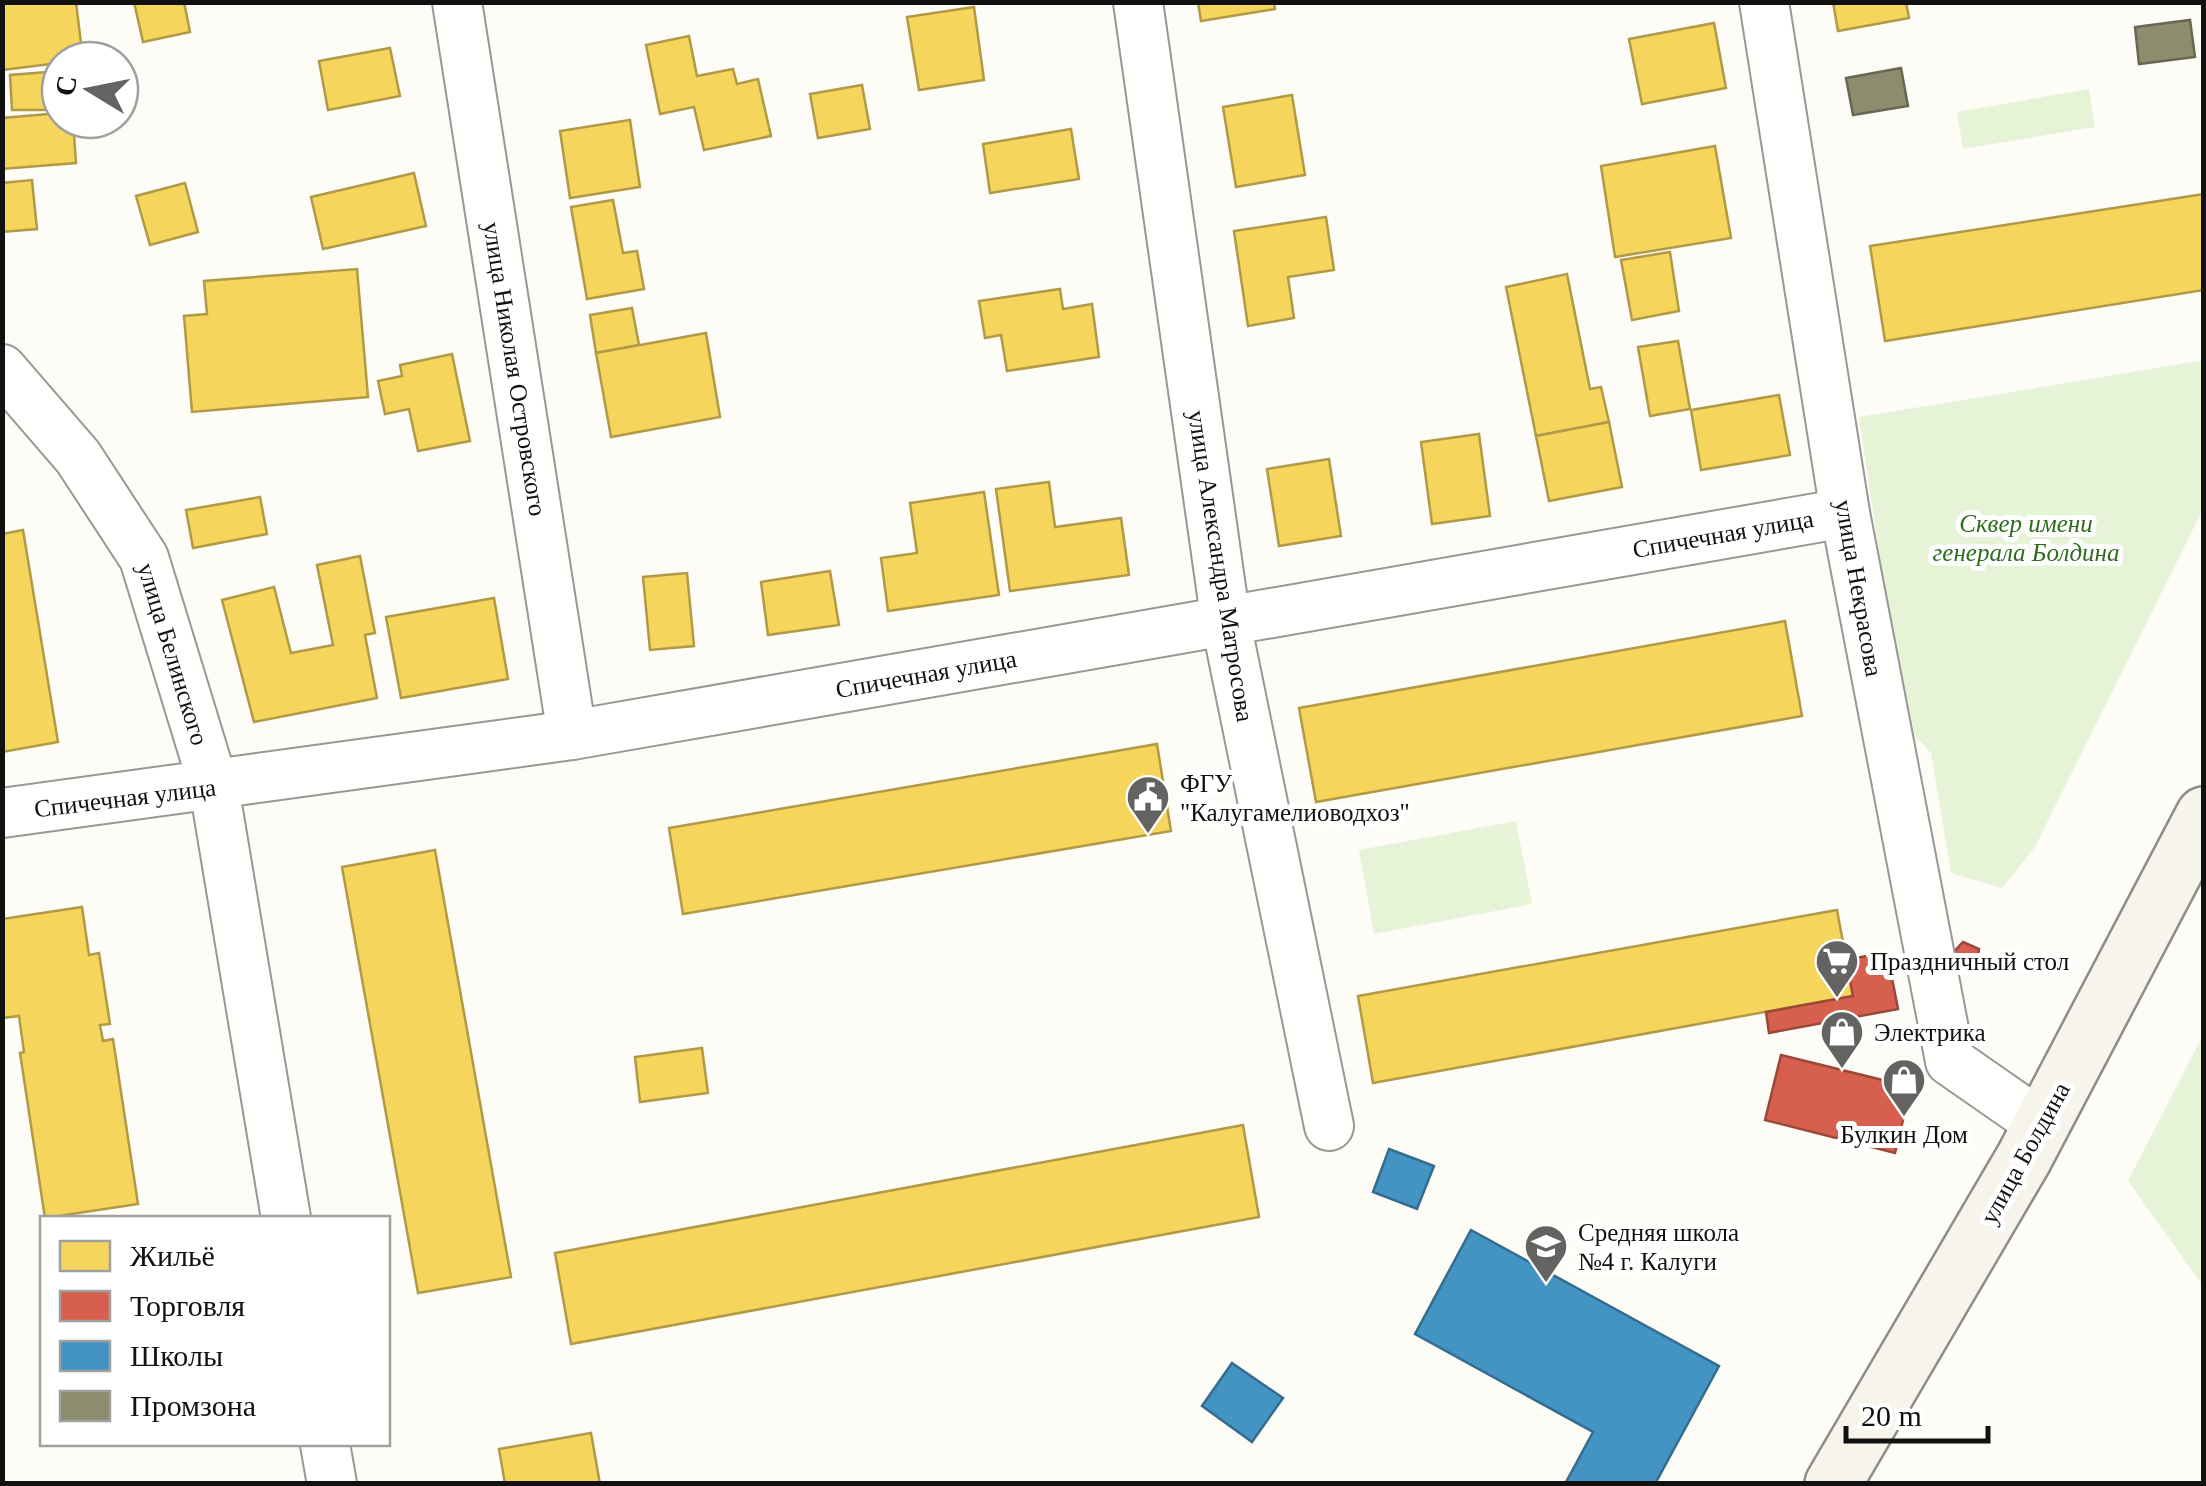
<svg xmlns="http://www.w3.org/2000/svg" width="2206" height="1486" font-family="'Times New Roman',serif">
  <rect width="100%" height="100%" fill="#fdfcf7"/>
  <!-- green -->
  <g fill="#e7f3d7">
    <polygon points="2089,89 2095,127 1963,149 1957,112"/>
    <polygon points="2199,361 2203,362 2203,509 2035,847 2002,888 1951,873 1931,753 1905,725 1859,417"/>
    <polygon points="1516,821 1532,904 1374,934 1359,850"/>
    <polygon points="2203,1035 2204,1286 2203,1286 2128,1181"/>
  </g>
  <!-- homes -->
  <g fill="#f6d55c" stroke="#b19a46" stroke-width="2.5">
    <polygon points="2,2 76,2 83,60 2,70"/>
    <polygon points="134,2 184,2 190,32 143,42"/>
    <polygon points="1198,2 1274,2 1275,9 1201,21"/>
    <polygon points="1833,2 1906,2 1909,18 1838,31"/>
    <polygon points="974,7 984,80 919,90 907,17"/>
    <polygon points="1714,23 1726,88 1642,104 1629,39"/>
    <polygon points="689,36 697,76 733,69 737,84 758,79 771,136 704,150 694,107 660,114 646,45"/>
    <polygon points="390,48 400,96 328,110 319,61"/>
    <polygon points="60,71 60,110 12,110 10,75"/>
    <polygon points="862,85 870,129 818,138 810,94"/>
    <polygon points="1292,95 1305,175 1236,187 1223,107"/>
    <polygon points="60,113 60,120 73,120 76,163 2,169 2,118"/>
    <polygon points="630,120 640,187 570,198 560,131"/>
    <polygon points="1071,129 1079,179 990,193 983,144"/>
    <polygon points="1715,146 1731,238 1615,257 1601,166"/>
    <polygon points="414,173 426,226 323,249 311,197"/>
    <polygon points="32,180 37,229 2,232 2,183"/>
    <polygon points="185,183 198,232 150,245 136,196"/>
    <polygon points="2204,194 2204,290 1885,341 1870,246"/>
    <polygon points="613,200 623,253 637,251 644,289 587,299 571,207"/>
    <polygon points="1326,217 1334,270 1288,277 1294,318 1248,326 1234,231"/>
    <polygon points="1670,252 1679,311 1632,320 1621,260"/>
    <polygon points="357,269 368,397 192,412 184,316 207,314 204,281"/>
    <polygon points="1567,274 1590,389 1601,387 1609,422 1536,436 1506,287"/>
    <polygon points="1060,289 1063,309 1092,304 1099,357 1007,371 1001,335 985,338 979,301"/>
    <polygon points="632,308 639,345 596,353 590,315"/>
    <polygon points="706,333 720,417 611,437 596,353"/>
    <polygon points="1678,341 1690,409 1650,416 1638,347"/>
    <polygon points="452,354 470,441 418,451 409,409 385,414 378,381 402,376 400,365"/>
    <polygon points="1779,395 1790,455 1701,470 1691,410"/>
    <polygon points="1609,422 1622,487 1549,501 1536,436"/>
    <polygon points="1479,434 1490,516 1432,524 1421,442"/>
    <polygon points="1329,459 1341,536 1279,546 1267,469"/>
    <polygon points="1049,482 1055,527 1121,518 1129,575 1010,591 996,489"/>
    <polygon points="984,492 999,595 888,611 881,558 917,553 910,503"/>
    <polygon points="260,497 267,534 193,548 186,510"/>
    <polygon points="23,530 58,742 2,752 2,534"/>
    <polygon points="360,556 375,633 365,635 377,698 254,722 222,600 274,587 291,653 333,645 317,565"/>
    <polygon points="830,571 839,625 768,635 761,582"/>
    <polygon points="687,573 694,646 650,650 643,577"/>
    <polygon points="494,598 508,679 401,698 386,617"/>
    <polygon points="1785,621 1802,716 1316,802 1299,708"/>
    <polygon points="1157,744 1171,831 683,914 669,828"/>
    <polygon points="435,850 511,1277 418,1293 342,867"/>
    <polygon points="82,907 89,955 99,953 110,1024 100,1025 103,1041 113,1039 138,1204 45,1218 20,1053 24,1052 19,1016 2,1018 2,919"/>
    <polygon points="1837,910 1853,996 1373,1083 1358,996"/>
    <polygon points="702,1048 708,1093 640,1102 635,1057"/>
    <polygon points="1243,1125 1259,1217 571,1344 555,1253"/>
    <polygon points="591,1433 600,1484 505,1484 499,1449"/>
  </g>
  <!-- shops -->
  <g fill="#d6604d" stroke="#9b483b" stroke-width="2.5">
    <polygon points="1963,942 1979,949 1976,967 1960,970 1951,955"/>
    <polygon points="1887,952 1898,1009 1769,1033 1766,1012 1853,996 1846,960"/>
    <polygon points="1781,1055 1911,1087 1895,1153 1765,1120"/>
  </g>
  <!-- schools -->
  <g fill="#4393c3" stroke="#346c8e" stroke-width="2.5">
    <polygon points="1389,1149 1434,1166 1417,1209 1373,1192"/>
    <polygon points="1471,1230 1719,1366 1655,1484 1565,1484 1593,1432 1415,1334"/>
    <polygon points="1232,1363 1283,1398 1252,1442 1202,1406"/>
  </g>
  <!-- industry -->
  <g fill="#8c8c6e" stroke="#676752" stroke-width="2.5">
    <polygon points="2190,20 2195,57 2139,64 2135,27"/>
    <polygon points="1901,68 1908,106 1853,115 1846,78"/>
  </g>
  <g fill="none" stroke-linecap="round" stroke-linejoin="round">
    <!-- minor casing -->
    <g stroke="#979795" stroke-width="52">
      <g id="minor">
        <polyline points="457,2 572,735"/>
        <polyline points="1138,2 1226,623 1329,1126"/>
        <polyline points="1764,2 1845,513 1950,1061 2042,1125"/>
        <polyline points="2,369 78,457 144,558 214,787 286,1218"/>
        <polyline points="2,813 572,735 1845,513"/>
        <polyline points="325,1444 332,1484"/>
      </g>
    </g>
    <!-- secondary casing -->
    <g stroke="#8e8d8b" stroke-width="60">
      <polyline id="secondary" points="1833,1484 2024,1158 2204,815"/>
    </g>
    <!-- minor -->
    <use href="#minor" stroke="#fffffe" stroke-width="48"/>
    <!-- secondary -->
    <use href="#secondary" stroke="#f6f4eb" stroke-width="55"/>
  </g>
  <!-- icons -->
  <defs>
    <g id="civic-pin" transform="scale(2.25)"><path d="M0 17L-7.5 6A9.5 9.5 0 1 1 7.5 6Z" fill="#646362" stroke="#fff"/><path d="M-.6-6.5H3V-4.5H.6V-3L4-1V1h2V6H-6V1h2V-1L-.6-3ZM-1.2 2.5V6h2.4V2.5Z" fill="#fff"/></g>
    <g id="supermarket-pin" transform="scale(2.25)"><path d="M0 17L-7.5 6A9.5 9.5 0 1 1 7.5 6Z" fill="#646362" stroke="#fff"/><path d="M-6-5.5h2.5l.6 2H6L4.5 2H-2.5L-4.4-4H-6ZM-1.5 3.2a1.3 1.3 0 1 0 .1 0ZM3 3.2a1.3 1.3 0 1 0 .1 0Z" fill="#fff"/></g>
    <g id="shop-pin" transform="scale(2.25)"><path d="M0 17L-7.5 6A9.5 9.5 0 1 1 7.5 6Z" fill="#646362" stroke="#fff"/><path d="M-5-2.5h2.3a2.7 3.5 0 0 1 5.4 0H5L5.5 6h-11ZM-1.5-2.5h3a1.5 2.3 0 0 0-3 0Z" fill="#fff"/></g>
    <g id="school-pin" transform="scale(2.25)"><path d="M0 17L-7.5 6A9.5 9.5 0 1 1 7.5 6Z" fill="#646362" stroke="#fff"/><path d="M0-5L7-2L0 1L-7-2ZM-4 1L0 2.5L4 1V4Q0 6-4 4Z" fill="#fff"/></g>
  </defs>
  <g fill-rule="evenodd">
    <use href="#civic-pin" x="1148" y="797"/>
    <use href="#supermarket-pin" x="1837" y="961"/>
    <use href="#shop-pin" x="1842" y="1032"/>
    <use href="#shop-pin" x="1904" y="1080"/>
    <use href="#school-pin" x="1546" y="1246"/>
  </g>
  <g text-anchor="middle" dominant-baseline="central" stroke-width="10" stroke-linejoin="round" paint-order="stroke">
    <!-- street labels -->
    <g font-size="25" fill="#111" stroke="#fff">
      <text transform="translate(515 369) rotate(81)">улица Николая Островского</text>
      <text transform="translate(1723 534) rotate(-10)">Спичечная улица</text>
      <text transform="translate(1221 566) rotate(81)">улица Александра Матросова</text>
      <text transform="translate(1859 588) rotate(80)">улица Некрасова</text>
      <text transform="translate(173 654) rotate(73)">улица Белинского</text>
      <text transform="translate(926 674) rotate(-10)">Спичечная улица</text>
      <text transform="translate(125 798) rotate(-7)">Спичечная улица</text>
      <text transform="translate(2025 1153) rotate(-61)">улица Болдина</text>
    </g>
    <!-- park labels -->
    <g font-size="25" font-style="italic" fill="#2f6b1f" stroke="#fff">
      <text x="2026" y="523">Сквер имени<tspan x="2026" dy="29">генерала Болдина</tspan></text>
    </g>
    <!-- poi labels -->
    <g font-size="25" fill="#111" stroke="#fff" text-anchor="start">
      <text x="1180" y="783">ФГУ<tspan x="1180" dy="29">"Калугамелиоводхоз"</tspan></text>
      <text x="1870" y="961">Праздничный стол</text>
      <text x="1874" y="1032">Электрика</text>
      <text x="1904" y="1134" text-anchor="middle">Булкин Дом</text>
      <text x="1578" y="1232">Средняя школа<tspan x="1578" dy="29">№4 г. Калуги</tspan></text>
    </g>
  </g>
  <!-- border -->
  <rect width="2206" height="1486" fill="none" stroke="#111111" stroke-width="10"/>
  <!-- legend -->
  <rect x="40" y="1216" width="350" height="230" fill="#ffffff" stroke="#a0a0a0" stroke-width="2.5"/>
  <rect x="60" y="1241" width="50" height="30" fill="#f6d55c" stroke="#a0a0a0" stroke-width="2.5"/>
  <text x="130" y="1266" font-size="30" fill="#111111">Жильё</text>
  <rect x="60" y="1291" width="50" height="30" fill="#d6604d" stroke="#a0a0a0" stroke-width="2.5"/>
  <text x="130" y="1316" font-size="30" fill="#111111">Торговля</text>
  <rect x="60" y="1341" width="50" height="30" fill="#4393c3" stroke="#a0a0a0" stroke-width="2.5"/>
  <text x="130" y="1366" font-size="30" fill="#111111">Школы</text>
  <rect x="60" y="1391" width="50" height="30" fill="#8c8c6e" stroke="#a0a0a0" stroke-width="2.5"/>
  <text x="130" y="1416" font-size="30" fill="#111111">Промзона</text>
  <!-- north arrow -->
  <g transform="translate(90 90) rotate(280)"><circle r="48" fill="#ffffff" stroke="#a0a0a0" stroke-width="2.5"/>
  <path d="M0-8L18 38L0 25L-18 38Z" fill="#646362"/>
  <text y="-15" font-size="28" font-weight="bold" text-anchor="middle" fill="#111111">С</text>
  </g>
  <!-- scale -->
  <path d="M1846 1426v15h142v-15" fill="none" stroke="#111111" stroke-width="5"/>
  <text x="1861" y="1426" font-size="30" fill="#111111" stroke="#ffffff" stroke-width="8" paint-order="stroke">20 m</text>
</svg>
